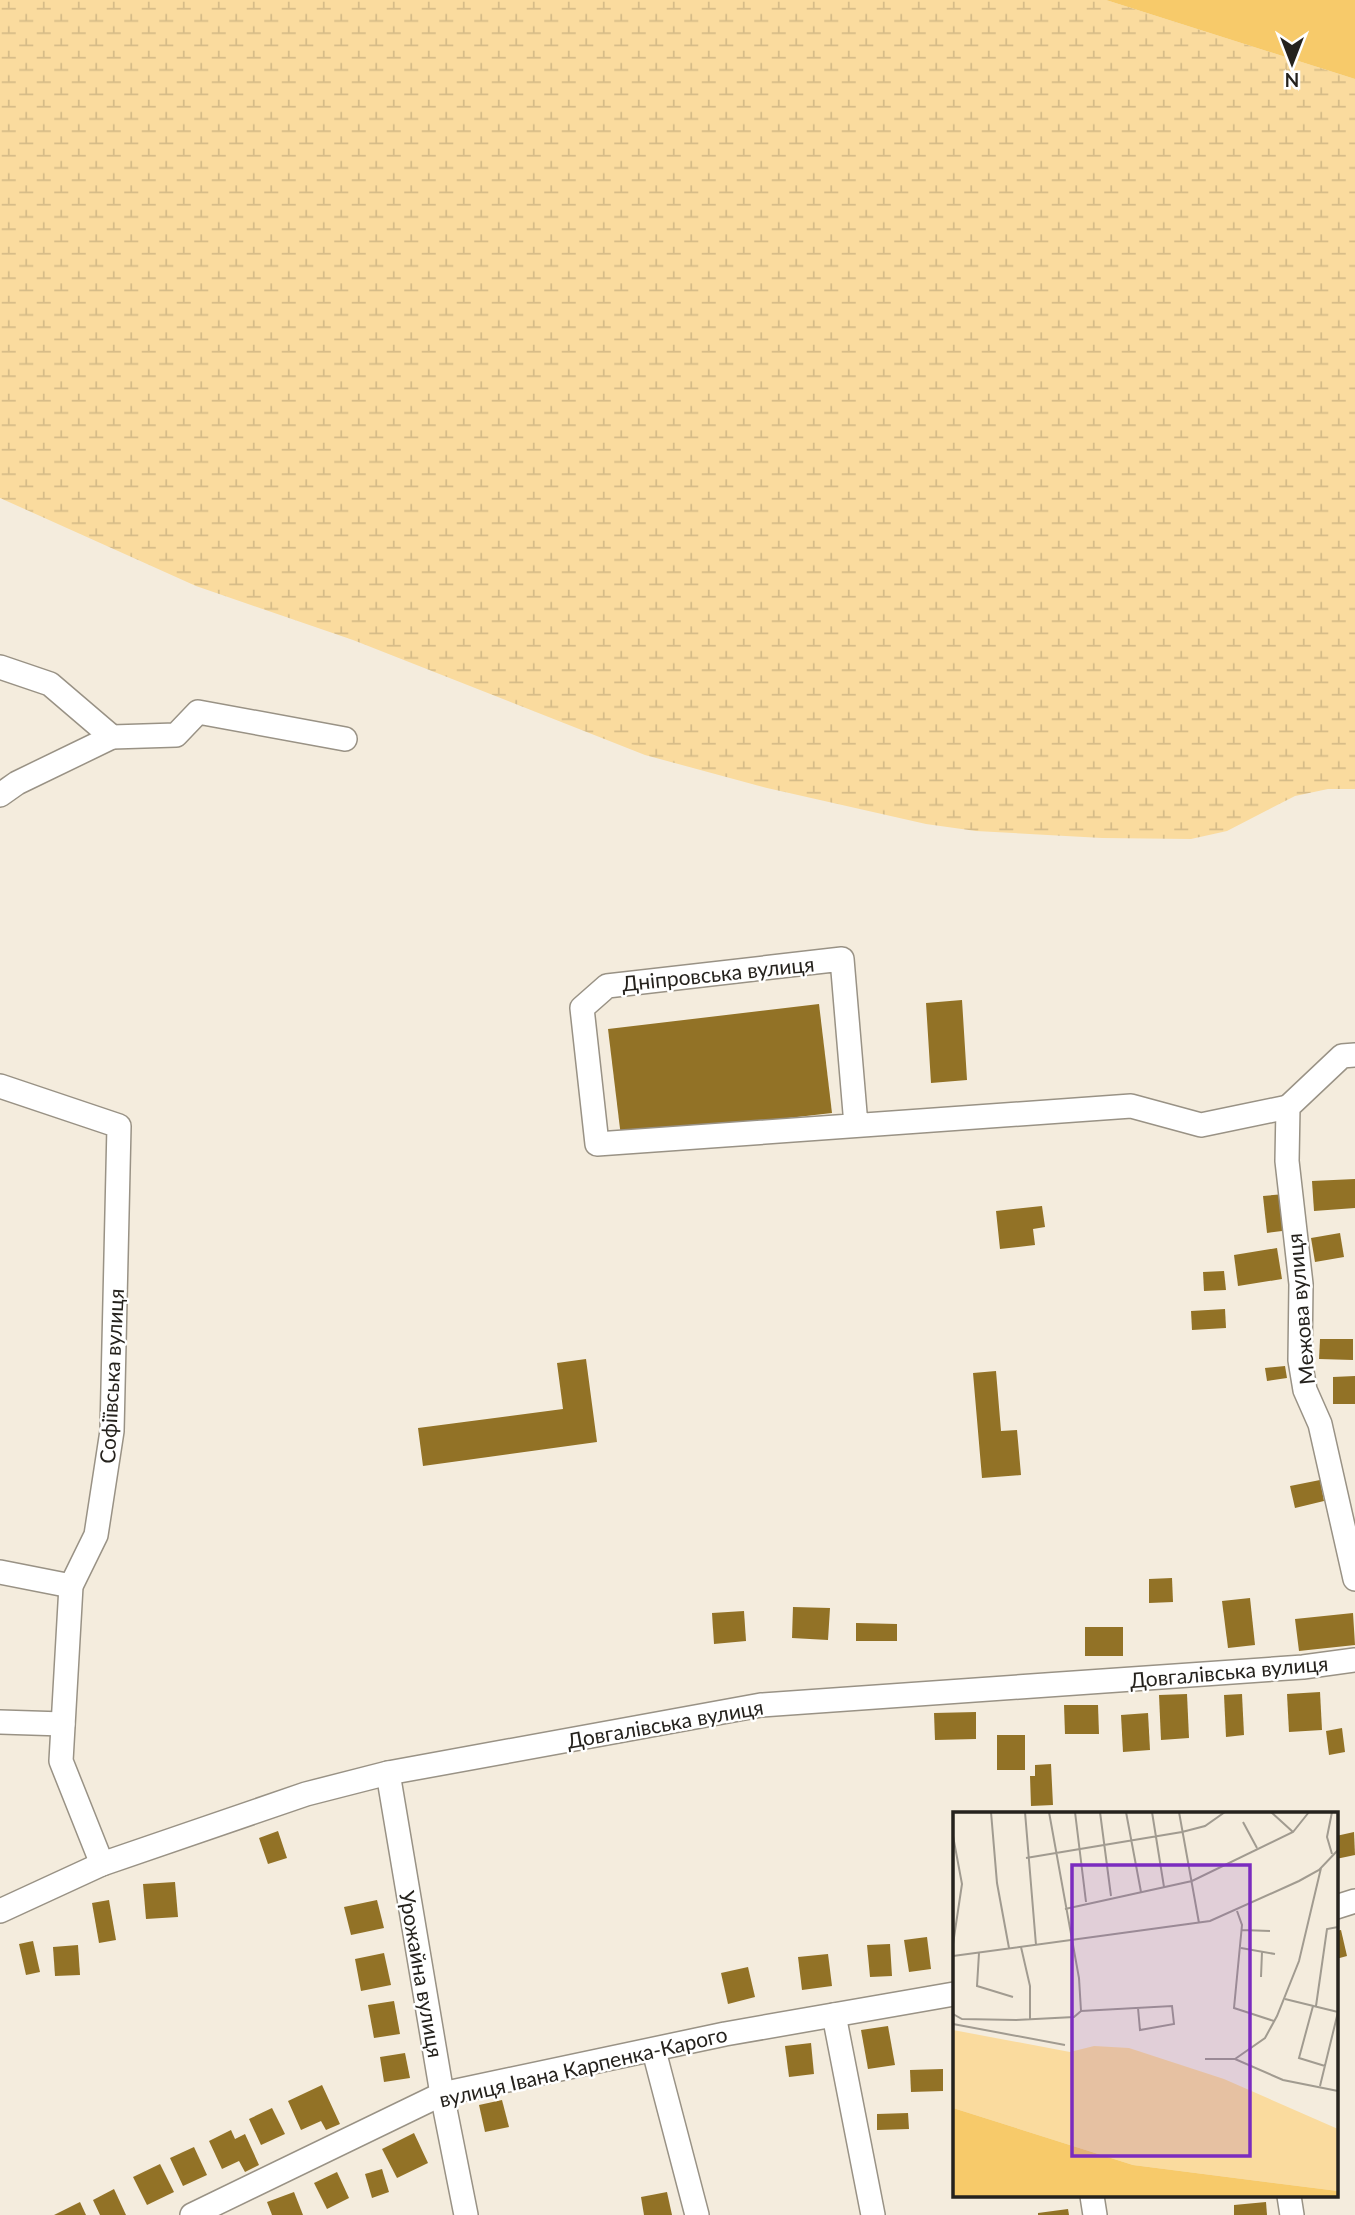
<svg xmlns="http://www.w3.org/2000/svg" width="1355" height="2215" font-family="Lato,sans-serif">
  <defs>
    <pattern id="wetland-marsh" width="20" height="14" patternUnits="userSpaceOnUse" patternTransform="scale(1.75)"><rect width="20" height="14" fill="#fadb9e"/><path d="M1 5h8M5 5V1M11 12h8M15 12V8" fill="none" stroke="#d6bc88"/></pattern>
  </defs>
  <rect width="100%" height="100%" fill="#f4ecdd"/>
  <!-- wetland -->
  <polygon fill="url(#wetland-marsh)" points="0,0 1106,0 1355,79 1355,789 1328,789 1295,796 1227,831 1191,839 1102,838 976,831 926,824 767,788 645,755 353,640 196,586 0,498"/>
  <!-- water -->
  <polygon fill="#f7ca6a" points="1106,0 1355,0 1355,79"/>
  <!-- building -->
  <g fill="#927226">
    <polygon points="962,1000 967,1080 931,1083 926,1003"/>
    <polygon points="819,1004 832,1113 621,1137 608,1029"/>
    <polygon points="1355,1179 1355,1208 1314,1211 1312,1181"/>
    <polygon points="1285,1194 1290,1230 1267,1233 1263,1196"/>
    <polygon points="1042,1206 1045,1227 1033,1229 1035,1245 1000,1249 996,1211"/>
    <polygon points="1340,1233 1344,1257 1315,1262 1311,1238"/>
    <polygon points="1277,1248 1282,1279 1238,1286 1234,1255"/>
    <polygon points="1224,1271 1226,1290 1204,1291 1203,1272"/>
    <polygon points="1225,1309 1226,1328 1192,1330 1191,1311"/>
    <polygon points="1320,1339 1353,1339 1353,1360 1319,1359"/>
    <polygon points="586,1359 597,1442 423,1466 418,1428 563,1409 557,1363"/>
    <polygon points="1285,1366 1287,1378 1267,1381 1265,1368"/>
    <polygon points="996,1371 1001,1431 1017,1430 1021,1475 982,1478 973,1373"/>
    <polygon points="1355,1376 1355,1404 1333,1404 1333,1377"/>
    <polygon points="1320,1480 1324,1501 1295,1508 1290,1486"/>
    <polygon points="1172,1578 1173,1602 1149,1603 1149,1579"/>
    <polygon points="1250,1598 1255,1645 1228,1648 1222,1601"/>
    <polygon points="793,1607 830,1608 828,1640 792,1638"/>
    <polygon points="744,1611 746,1641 714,1644 712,1613"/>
    <polygon points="1353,1613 1355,1645 1299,1651 1295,1619"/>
    <polygon points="856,1623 897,1624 897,1641 856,1641"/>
    <rect x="1085" y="1627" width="38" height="29"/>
    <polygon points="1320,1692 1322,1730 1289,1732 1287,1694"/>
    <polygon points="1187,1694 1189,1738 1161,1740 1159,1695"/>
    <polygon points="1242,1694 1244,1735 1226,1737 1224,1695"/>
    <polygon points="1064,1705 1098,1705 1099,1734 1065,1734"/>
    <polygon points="976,1712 976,1739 935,1740 934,1713"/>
    <polygon points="1148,1713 1150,1750 1123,1752 1121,1715"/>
    <polygon points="1342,1728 1345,1752 1329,1755 1326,1731"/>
    <rect x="997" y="1735" width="28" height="35"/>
    <polygon points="1051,1764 1053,1805 1031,1806 1030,1776 1035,1776 1035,1765"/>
    <polygon points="278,1831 287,1858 268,1864 259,1838"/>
    <polygon points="1354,1832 1355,1855 1336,1859 1336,1836"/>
    <polygon points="175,1882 178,1917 146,1919 143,1884"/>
    <polygon points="109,1900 116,1940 99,1943 92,1903"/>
    <polygon points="377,1900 384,1928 351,1935 344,1907"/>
    <polygon points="1341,1930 1347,1956 1336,1959 1336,1931"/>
    <polygon points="927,1937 931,1969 909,1972 904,1940"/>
    <polygon points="33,1941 40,1972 26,1975 19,1944"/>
    <polygon points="890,1944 892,1976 870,1977 867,1945"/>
    <polygon points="78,1945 80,1975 55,1976 53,1947"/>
    <polygon points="384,1953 391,1985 361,1991 355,1959"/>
    <polygon points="828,1954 832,1986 802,1990 798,1957"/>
    <polygon points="748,1967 755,1997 728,2004 721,1973"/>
    <polygon points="394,2001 400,2034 374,2038 368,2005"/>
    <polygon points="888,2026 895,2065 868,2069 861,2030"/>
    <polygon points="811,2043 814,2074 789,2077 785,2046"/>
    <polygon points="405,2053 410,2078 384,2082 380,2057"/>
    <polygon points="943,2069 943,2091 911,2092 910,2070"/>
    <polygon points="322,2085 340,2124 326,2130 321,2121 301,2130 288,2101"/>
    <polygon points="502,2100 509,2127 485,2132 479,2105"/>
    <polygon points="272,2108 285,2134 261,2145 249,2119"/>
    <polygon points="908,2113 909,2129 877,2130 877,2114"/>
    <polygon points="231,2130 235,2139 245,2134 259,2165 245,2172 239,2161 222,2169 209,2141"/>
    <polygon points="414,2133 428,2163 397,2178 382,2149"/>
    <polygon points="194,2147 207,2175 183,2186 170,2158"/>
    <polygon points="160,2164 174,2192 147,2205 133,2177"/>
    <polygon points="382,2169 389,2192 372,2198 365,2174"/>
    <polygon points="337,2172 349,2198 327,2209 314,2183"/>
    <polygon points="114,2189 126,2215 100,2215 93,2200"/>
    <polygon points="294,2192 303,2215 272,2215 267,2202"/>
    <polygon points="667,2192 672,2215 644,2215 641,2197"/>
    <polygon points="80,2202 86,2215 54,2215"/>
    <polygon points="1266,2202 1267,2215 1234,2215 1234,2205"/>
    <polygon points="1068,2209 1069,2215 1038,2215 1038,2213"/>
  </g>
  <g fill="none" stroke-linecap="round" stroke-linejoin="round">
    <!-- minor casing -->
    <g stroke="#999285" stroke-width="26">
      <g id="minor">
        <polyline points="0,667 50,684 112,737 176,735 198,712 345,739"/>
        <polyline points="0,795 17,783 112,737"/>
        <polyline points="1355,1055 1342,1056 1288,1107 1287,1161 1301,1284 1300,1360 1305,1390 1320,1424 1355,1579"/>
        <polyline points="0,1086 119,1126 112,1431 96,1535 71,1586 61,1761 102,1864"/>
        <polyline points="856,1125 842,959 607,986 582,1008 597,1144 1131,1106 1201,1125 1288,1107"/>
        <polyline points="0,1572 71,1586"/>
        <polyline points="0,1722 63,1724"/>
        <polyline points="388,1773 442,2094 466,2215"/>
        <polyline points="1336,1907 1355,1901"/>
        <polyline points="0,1911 102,1864 306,1794 388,1773 761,1705 1303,1667 1355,1660"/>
        <polyline points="834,2015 873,2215"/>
        <polyline points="654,2051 697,2215"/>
        <polyline points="1092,2196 1095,2215"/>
        <polyline points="1289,2196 1292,2215"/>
        <polyline points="192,2215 442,2094 725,2034 954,1994"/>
      </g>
    </g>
    <!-- minor -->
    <use href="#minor" stroke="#fff" stroke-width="23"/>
  </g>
  <g text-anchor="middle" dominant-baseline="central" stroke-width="5" stroke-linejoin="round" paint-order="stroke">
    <!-- street labels -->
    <g font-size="21" fill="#25221d" stroke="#fff">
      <text transform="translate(718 973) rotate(-6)">Дніпровська вулиця</text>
      <text transform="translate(1300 1309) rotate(-95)">Межова вулиця</text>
      <text transform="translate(111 1376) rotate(-87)">Софіївська вулиця</text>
      <text transform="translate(1229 1671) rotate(-5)">Довгалівська вулиця</text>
      <text transform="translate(665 1723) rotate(-10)">Довгалівська вулиця</text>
      <text transform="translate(422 1974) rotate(80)">Урожайна вулиця</text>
      <text transform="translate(583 2066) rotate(-13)">вулиця Івана Карпенка-Карого</text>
    </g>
  </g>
  <!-- overview -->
  <g transform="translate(953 1812)">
    <rect width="385" height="385" fill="#f4ecdd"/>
    <path d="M 0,218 L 117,240 L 141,234 L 176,236 L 271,267 L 385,317 L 385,379 L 180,353 L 0,296 Z" fill="#fadb9e"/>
    <path d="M 0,296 L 180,353 L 385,379 L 385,385 L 0,385 Z" fill="#f7ca6a"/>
    <path fill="none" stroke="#a19b90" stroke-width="2" d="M 38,0 L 44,71 L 56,136M 72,0 L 83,133M 122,0 L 133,90M 147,0 L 158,84M 173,0 L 188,80M 199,0 L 211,75M 226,0 L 246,111M 318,0 L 340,20M 290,10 L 304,36M 0,24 L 9,72 L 0,132M 379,42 L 374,25 L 379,0M 73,46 L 229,20 L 252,14 L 272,0M 112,97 L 239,69 L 340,20 L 356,0M 284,99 L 289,113 L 281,196 L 321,209M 289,118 L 317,119M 68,135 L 77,174 L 77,207M 288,136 L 322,142M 26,141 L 24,174 L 60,185M 0,144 L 257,109 L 346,69 L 366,58 L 385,38M 308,165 L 309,140M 332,187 L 385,200 L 367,274M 360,194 L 346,246 L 372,254M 363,194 L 374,117 L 385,115M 128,199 L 219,194 L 221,212 L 187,218 L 185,196M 0,202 L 9,207 L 63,208 L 121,205 L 128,199 L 126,166 L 96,0M 0,212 L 112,233M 252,247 L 282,247 L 330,268 L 385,279M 282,247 L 312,226 L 324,204 L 346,149 L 368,56"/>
    <path fill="#7b2cbf" fill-opacity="0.15" stroke="#7b2cbf" stroke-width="3.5" d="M 119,53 L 297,53 L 297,344 L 119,344 Z"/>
    <rect width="385" height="385" fill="none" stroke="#25221d" stroke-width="3.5"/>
  </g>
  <!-- north arrow -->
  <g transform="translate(1292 63) rotate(180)" stroke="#ffffff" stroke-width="5" paint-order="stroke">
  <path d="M0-5L12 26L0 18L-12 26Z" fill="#25221d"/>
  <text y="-10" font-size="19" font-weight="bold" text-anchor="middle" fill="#25221d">N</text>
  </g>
</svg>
